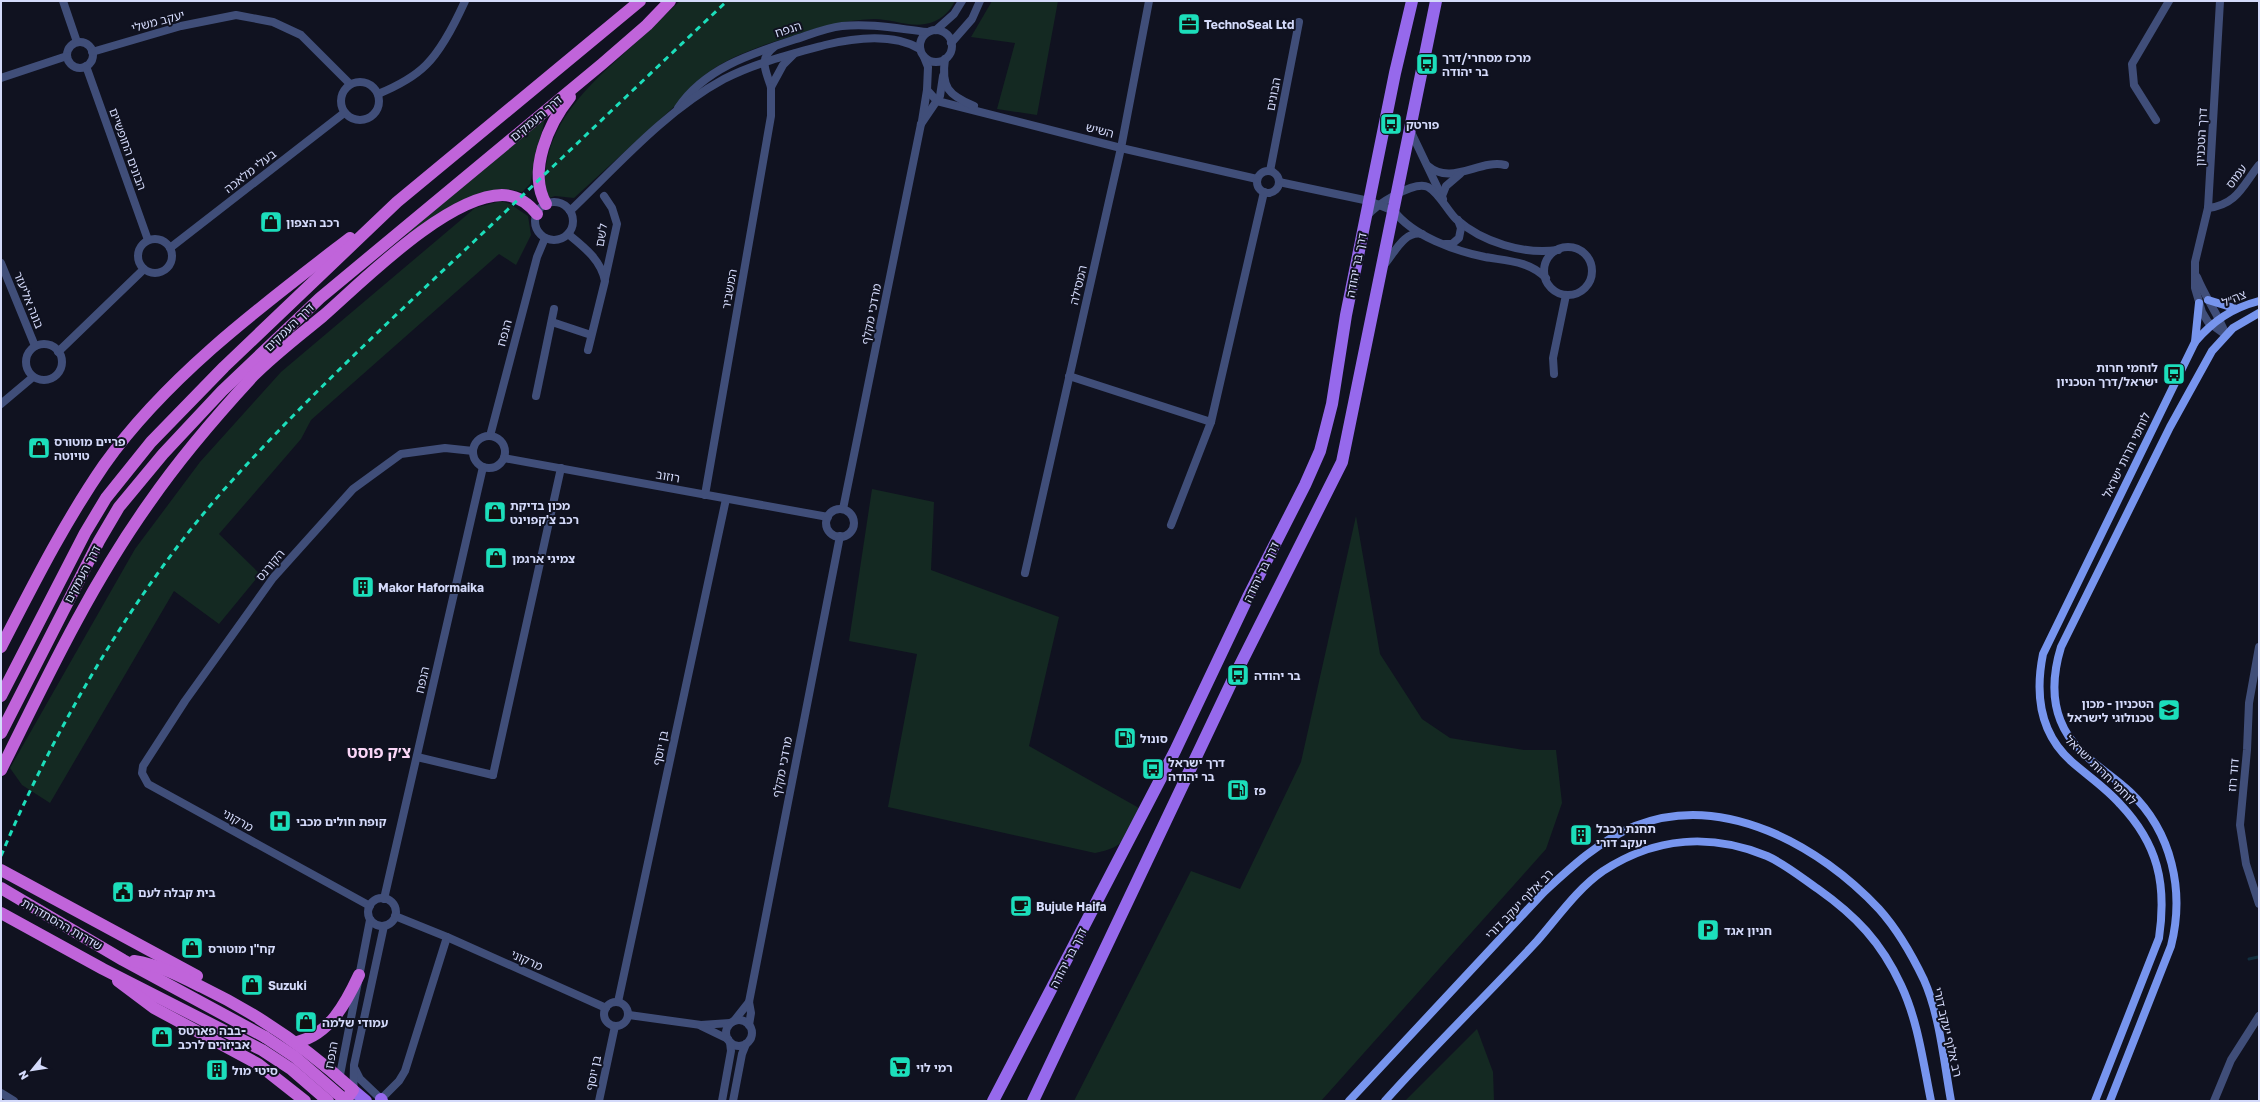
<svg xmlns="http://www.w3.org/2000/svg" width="2260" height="1102" font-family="'Golos Text','Noto Sans Hebrew',sans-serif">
  <rect width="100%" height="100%" fill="#101220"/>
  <!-- green -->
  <g fill="#142922">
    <path d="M 680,1 L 955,1 C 949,13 939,22 925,24 C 909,27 891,19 874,19 C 843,20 815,28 786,38 C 744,51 703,66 677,104 L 574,198 L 555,196 L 546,199 C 537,132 583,90 629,49 C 646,33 663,17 680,1 Z"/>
    <polygon points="992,1 1058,1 1037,115 997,109 1015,43 971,37"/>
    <path d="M 545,118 L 530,184 L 522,192 C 480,180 442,214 410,237 L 407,232 Z"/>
    <polygon points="501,201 510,204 528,216 531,235 516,265 499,254 311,420 301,439 219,534 260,574 219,624 174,591 50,803 22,785 10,768 135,549 200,462 281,372 475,208"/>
    <path d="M 872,489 L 934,502 L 931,570 L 1059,617 L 1029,746 L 1139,808 C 1127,836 1127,847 1095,853 L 888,807 L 917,654 L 849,641 Z"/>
    <polygon points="1356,516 1380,654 1422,719 1450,738 1524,750 1556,750 1562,803 1546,849 1321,1101 1074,1101 1191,871 1240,889 1301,762"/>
    <polygon points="1477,1029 1493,1072 1494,1101 1405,1101"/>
  </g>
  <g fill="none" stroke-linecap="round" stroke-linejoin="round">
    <!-- stream -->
    <polyline stroke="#112e3e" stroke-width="3" points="2249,959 2258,957"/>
    <!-- minor -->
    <g stroke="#404e79" stroke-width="8">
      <path d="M 771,87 C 766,71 758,59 774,47"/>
      <polyline points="771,87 783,65 794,54"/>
      <polyline points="2156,120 2134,85 2132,64 2169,1"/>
      <polyline points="922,121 927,90"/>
      <polyline points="921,124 940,96 943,76"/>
      <polyline points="1410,130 1443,199"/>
      <path d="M 1428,166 C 1451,186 1480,159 1505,165"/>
      <polyline points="1270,171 1299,22"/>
      <polyline points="604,196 612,208 617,224 605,279"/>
      <polyline points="1442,196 1446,186 1460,174"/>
      <path d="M 2208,208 C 2237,205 2243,185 2259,165"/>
      <path d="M 1394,211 C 1413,236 1455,251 1485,257 C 1508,261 1529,261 1546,278"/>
      <path d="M 1367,216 C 1376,205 1414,180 1428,187 C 1439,193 1447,210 1456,219 C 1482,242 1524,255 1558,250"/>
      <path d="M 568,234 C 584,247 601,260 605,281 L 588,350"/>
      <polyline points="1445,244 1452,244 1459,238 1461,228 1458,220"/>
      <circle cx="1568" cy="271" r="24"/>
      <path d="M 1384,265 C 1394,254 1404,230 1422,234"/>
      <polyline points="552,322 591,335"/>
      <polyline points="1554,374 1553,358 1566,295"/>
      <polyline points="1069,376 1211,422 1264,192"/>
      <polyline points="536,396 554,309"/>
      <polyline points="1171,525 1211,422"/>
      <polyline points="1025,573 1121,148 1149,1"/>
      <polyline points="417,757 493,775"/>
      <polyline points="370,906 148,784 142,773 143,766 185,701 273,578 353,489 401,454 445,448 473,451"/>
      <polyline points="1,1093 14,1101"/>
      <polyline points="381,1099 399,1081 405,1071 447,937"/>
    </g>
    <!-- tertiary -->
    <g stroke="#404e79" stroke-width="8">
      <polyline points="63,1 77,42"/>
      <polyline points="2220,1 2208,208 2195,262 2195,288 2202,312 2208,322 2226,335"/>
      <circle cx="936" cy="46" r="16"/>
      <polyline points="936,30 954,14 962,1"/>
      <circle cx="80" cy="55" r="13"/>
      <polyline points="951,43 972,19 980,1"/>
      <polyline points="92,52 181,26 236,15 273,22 301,35 350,84"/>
      <polyline points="924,57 928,67 927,90 937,101 1121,148 1257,179"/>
      <path d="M 945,59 C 941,87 948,95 974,106"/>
      <polyline points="86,66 148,240"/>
      <polyline points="1,78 67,56"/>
      <circle cx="360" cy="101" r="19"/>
      <path d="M 378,94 C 395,87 413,78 426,65 C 441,50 456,21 465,1"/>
      <path d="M 678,108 C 704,69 750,54 793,40 C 809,35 825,28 842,26 C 871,23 899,29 927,32"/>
      <circle cx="1268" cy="182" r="11"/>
      <polyline points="1279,182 1369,201 1394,211"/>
      <circle cx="554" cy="221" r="19"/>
      <path d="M 570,211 C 618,165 665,111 724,79 C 755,63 791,54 825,45 C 854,38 893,33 920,49"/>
      <circle cx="155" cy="256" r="17"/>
      <polyline points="170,248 344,113"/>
      <polyline points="1,263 35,346"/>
      <path d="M 2197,277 C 2205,297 2218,314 2226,335"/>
      <circle cx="44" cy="362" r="18"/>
      <polyline points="58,352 144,269"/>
      <polyline points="1,404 33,377"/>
      <polyline points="490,436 537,257 545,238"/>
      <circle cx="489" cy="452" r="16"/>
      <polyline points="504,458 828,517"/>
      <polyline points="705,495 771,116 771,87"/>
      <polyline points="843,509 921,124"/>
      <circle cx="840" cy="523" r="14"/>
      <polyline points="2259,647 2249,703 2247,750 2240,825 2246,864 2259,904"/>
      <polyline points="493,775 561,468"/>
      <circle cx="382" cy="912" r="14"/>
      <polyline points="384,899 483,467"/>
      <polyline points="395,916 447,937 606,1008"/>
      <circle cx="616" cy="1014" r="12"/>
      <polyline points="618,1002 726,499"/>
      <polyline points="629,1015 701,1025 730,1023"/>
      <circle cx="739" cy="1033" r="13"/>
      <polyline points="734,1021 749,1002"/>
      <polyline points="749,1025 751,1013 749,1002 840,536"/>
      <polyline points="701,1026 728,1039"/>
      <polyline points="355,1069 360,1079 381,1099"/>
      <polyline points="339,1080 370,920"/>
      <polyline points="353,1101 354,1065 384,926"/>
      <polyline points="599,1101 615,1026"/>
      <polyline points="722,1101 731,1051 730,1042"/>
      <polyline points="733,1101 742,1054 746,1044"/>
      <polyline points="2214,1101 2231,1060 2259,1016"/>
    </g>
    <!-- secondary -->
    <g stroke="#7795ee" stroke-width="8">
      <polyline points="2208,300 2234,308"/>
      <polyline points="2195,342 2199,303"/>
      <path d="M 1349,1101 L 1543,893 C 1570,868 1600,840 1635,826 C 1723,791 1820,846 1879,909 C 1897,929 1912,955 1924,980 C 1940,1016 1944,1063 1951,1101"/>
      <path d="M 1385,1101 C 1434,1046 1487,995 1537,941 C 1558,917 1577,889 1603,871 C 1655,837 1711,833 1767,856 C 1785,864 1802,878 1818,889 C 1856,916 1881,942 1901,985 C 1918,1021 1923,1062 1931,1101"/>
      <path d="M 2095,1101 L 2159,938 C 2167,884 2158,844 2120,804 C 2106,788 2088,776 2072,762 C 2040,734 2035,694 2043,654 L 2195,342 C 2213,321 2232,308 2259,301"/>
      <path d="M 2110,1101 L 2171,946 C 2185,891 2172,832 2130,792 C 2114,777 2094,765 2079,749 C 2051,720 2050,683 2061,647 L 2170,427 L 2212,351 L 2233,328 L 2259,313"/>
    </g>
    <!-- primary -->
    <g stroke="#9669ec" stroke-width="12">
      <polyline points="353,1090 366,1101"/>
      <polyline points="381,1099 382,1101"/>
      <polyline points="993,1101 1175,751 1248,597 1305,485 1320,451 1332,404 1346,315 1395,73 1412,1"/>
      <polyline points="1033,1101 1234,677 1342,462 1436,1"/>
    </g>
    <!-- trunk -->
    <g stroke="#c064da" stroke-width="12">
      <path d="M 546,204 C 527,171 549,123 570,97"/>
      <path d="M 1,647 C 33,585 64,523 104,465 C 167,376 264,304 350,238"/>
      <polyline points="1,696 85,533 106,498 151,442 224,367 397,202 640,1"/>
      <polyline points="1,733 99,541 119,507 163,454 222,391 320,298 602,64 647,25 670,1"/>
      <path d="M 1,770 C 46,679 90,586 149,503 C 180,458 217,415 254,375 C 275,354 300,335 323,316 C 364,280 447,196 502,195 C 517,195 528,203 537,214"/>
      <polyline points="1,870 197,976"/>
      <polyline points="1,888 123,960 265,1037"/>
      <polyline points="1,913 103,969 262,1050 291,1069 328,1101"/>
      <path d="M 134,961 C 159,965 180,976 202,987 C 258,1014 307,1048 353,1090 L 345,1101"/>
      <polyline points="118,981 154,1008 258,1064 305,1101"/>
      <path d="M 297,1042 C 329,1035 346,1003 359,975"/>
    </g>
    <!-- rail -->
    <path stroke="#1cdebb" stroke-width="3" stroke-dasharray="6 5" stroke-linecap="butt" d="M 1,856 C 53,731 132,595 221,493 C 298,406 383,327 467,248 C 554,166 640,83 727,1"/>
    <!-- trunk-bridge -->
    <polyline stroke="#c064da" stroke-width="12" points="265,1037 295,1057 346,1101"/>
  </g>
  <!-- icons -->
  <defs>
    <g id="office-square" transform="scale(1.15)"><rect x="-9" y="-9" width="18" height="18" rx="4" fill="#1cdebb" stroke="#101220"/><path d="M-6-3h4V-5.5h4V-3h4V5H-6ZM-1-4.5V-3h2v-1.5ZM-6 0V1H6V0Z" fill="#111"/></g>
    <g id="bus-square" transform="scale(1.15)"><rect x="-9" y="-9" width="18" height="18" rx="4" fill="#1cdebb" stroke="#101220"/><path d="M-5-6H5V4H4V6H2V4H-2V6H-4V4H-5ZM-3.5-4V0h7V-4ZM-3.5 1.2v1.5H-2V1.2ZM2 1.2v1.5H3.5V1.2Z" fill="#111"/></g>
    <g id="shop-square" transform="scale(1.15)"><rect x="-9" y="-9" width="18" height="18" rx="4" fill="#1cdebb" stroke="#101220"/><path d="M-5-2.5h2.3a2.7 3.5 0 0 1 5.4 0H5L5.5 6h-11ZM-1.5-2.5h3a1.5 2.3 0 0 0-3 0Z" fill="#111"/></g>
    <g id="building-square" transform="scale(1.15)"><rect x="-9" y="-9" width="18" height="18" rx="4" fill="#1cdebb" stroke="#101220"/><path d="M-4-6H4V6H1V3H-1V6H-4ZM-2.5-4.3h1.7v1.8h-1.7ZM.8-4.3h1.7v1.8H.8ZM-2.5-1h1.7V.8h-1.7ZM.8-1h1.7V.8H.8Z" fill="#111"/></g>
    <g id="university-square" transform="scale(1.15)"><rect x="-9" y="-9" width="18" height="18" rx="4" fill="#1cdebb" stroke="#101220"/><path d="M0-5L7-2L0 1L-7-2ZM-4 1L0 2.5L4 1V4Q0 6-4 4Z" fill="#111"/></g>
    <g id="fuel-square" transform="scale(1.15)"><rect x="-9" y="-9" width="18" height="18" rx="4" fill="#1cdebb" stroke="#101220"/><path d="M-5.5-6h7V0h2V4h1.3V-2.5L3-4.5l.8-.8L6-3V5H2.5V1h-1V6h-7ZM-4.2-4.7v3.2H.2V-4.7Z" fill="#111"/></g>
    <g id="hospital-square" transform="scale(1.15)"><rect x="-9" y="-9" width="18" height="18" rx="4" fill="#1cdebb" stroke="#101220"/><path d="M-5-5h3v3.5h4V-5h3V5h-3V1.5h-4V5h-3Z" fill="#111"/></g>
    <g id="civic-square" transform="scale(1.15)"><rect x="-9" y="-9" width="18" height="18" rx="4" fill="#1cdebb" stroke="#101220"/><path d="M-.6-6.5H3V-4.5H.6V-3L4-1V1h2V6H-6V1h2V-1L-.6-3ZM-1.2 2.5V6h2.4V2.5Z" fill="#111"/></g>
    <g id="cafe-square" transform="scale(1.15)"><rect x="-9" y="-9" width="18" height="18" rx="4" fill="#1cdebb" stroke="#101220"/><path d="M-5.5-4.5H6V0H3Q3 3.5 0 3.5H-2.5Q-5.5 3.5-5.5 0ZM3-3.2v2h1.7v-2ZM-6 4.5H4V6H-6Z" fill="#111"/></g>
    <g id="parking-square" transform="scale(1.15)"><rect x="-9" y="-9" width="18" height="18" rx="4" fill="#1cdebb" stroke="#101220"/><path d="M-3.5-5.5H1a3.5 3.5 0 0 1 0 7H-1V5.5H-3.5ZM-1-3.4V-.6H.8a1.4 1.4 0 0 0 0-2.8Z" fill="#111"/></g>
    <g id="supermarket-square" transform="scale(1.15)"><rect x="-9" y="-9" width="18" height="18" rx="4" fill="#1cdebb" stroke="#101220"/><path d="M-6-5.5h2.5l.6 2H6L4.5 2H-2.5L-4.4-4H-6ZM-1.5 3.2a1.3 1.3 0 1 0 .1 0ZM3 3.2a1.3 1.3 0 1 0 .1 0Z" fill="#111"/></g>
  </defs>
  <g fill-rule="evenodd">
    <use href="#office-square" x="1189" y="24"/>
    <use href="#bus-square" x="1427" y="64"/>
    <use href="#bus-square" x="1391" y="124"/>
    <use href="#shop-square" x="271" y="222"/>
    <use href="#bus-square" x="2174" y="374"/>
    <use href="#shop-square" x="39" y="448"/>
    <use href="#shop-square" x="495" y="512"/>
    <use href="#shop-square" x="496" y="558"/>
    <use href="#building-square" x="363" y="587"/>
    <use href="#bus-square" x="1238" y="675"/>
    <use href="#university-square" x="2169" y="710"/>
    <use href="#fuel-square" x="1125" y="738"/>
    <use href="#bus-square" x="1153" y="769"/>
    <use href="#fuel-square" x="1238" y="790"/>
    <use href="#hospital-square" x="280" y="821"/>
    <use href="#building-square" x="1581" y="835"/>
    <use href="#civic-square" x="123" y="892"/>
    <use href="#cafe-square" x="1021" y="906"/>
    <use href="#parking-square" x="1708" y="930"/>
    <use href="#shop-square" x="192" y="948"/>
    <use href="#shop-square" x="252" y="985"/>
    <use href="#shop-square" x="306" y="1022"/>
    <use href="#shop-square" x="162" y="1037"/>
    <use href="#supermarket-square" x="900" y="1067"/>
    <use href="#building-square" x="217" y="1070"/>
  </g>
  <g text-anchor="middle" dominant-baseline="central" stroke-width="4" stroke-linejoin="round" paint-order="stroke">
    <!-- street labels -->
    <g font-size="12" fill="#d4dafa" stroke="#101220">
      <text transform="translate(158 21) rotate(-15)">יעקב משלי</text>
      <text transform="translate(788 29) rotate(-18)">הנפח</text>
      <text transform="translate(1273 94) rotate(-79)">הבונים</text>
      <text transform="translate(536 118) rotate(-40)">דרך העמקים</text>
      <text transform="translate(1100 130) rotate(15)">השיש</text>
      <text transform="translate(2201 137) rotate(-87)">דרך הטכניון</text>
      <text transform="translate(128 149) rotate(70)">הבונים החופשיים</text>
      <text transform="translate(250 171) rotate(-38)">בעלי מלאכה</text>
      <text transform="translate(2236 176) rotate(-53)">עמוס</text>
      <text transform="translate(601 235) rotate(-81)">לשם</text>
      <text transform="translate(1356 265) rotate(-79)">דרך בר יהודה</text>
      <text transform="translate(1078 285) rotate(-77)">המסילה</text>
      <text transform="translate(729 289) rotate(-80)">המשביר</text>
      <text transform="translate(2234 298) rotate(-23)">צה״ל</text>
      <text transform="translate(29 300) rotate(68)">בונה אליעזר</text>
      <text transform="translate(871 314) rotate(-79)">מרדכי מקלף</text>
      <text transform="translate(289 327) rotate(-44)">דרך העמקים</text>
      <text transform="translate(504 333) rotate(-75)">הנפח</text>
      <text transform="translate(2126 455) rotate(-64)">לוחמי חרות ישראל</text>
      <text transform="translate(668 476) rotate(10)">רוזוב</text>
      <text transform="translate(270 565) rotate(-50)">הקורנס</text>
      <text transform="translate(1261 572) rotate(-64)">דרך בר יהודה</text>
      <text transform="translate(82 574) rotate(-62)">דרך העמקים</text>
      <text transform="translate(422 680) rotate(-77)">הנפח</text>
      <text transform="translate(660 748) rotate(-78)">בן יוסף</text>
      <text transform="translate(782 767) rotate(-79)">מרדכי מקלף</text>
      <text transform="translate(2101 770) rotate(44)">לוחמי חרות ישראל</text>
      <text transform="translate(2233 775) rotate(-85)">דוד רוז</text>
      <text transform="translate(238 820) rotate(29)">מרקוני</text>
      <text transform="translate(1519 904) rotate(-46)">רב אלוף יעקב דורי</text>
      <text transform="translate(62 924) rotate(30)">שדרות ההסתדרות</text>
      <text transform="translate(1068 958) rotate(-63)">דרך בר יהודה</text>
      <text transform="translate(527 960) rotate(24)">מרקוני</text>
      <text transform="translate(1948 1032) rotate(77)">רב אלוף יעקב דורי</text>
      <text transform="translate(331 1055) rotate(-80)">הנפח</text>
      <text transform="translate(593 1073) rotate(-78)">בן יוסף</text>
    </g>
    <!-- poi labels -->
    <g font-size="12" font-weight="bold" fill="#d4dafa" stroke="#101220" text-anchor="start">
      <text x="1204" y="24">TechnoSeal Ltd</text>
      <text x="1442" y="57">מרכז מסחרי/דרך<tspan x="1442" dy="14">בר יהודה</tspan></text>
      <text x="1406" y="124">פורטק</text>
      <text x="286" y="222">רכב הצפון</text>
      <text x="2158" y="367" text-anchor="end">לוחמי חרות<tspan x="2158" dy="14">ישראל/דרך הטכניון</tspan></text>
      <text x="54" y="441">פריים מוטורס<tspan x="54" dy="14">טויוטה</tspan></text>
      <text x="510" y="505">מכון בדיקת<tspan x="510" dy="14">רכב צ'קפוינט</tspan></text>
      <text x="512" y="558">צמיגי ארגמן</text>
      <text x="378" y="587">Makor Haformaika</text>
      <text x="1254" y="675">בר יהודה</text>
      <text x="2154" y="703" text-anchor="end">הטכניון - מכון<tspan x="2154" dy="14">טכנולוגי לישראל</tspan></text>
      <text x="1140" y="738">סונול</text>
      <text x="1168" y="762">דרך ישראל<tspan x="1168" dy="14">בר יהודה</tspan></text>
      <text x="1254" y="790">פז</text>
      <text x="296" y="821">קופת חולים מכבי</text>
      <text x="1596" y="828">תחנת רכבל<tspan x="1596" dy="14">יעקב דורי</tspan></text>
      <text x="138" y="892">בית קבלה לעם</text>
      <text x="1036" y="906">Bujule Haifa</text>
      <text x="1724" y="930">חניון אגד</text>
      <text x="208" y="948">קח"ן מוטורס</text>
      <text x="268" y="985">Suzuki</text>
      <text x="322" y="1022">עמודי שלמה</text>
      <text x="178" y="1030">בבה פארטס-<tspan x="178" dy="14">אביזרים לרכב</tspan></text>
      <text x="916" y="1067">רמי לוי</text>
      <text x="232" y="1070">סיטי מול</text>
    </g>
    <!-- district labels -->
    <g font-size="16" font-weight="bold" fill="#fad6f7" stroke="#101220">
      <text x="379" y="752">צ׳ק פוסט</text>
    </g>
  </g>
  <!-- border -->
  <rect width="2260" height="1102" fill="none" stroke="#d4dafa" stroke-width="4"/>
  <!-- north arrow -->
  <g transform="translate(32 1070) rotate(240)" stroke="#101220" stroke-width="3" paint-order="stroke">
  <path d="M0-3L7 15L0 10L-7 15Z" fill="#d4dafa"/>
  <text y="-6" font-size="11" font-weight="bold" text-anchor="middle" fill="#d4dafa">N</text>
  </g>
</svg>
